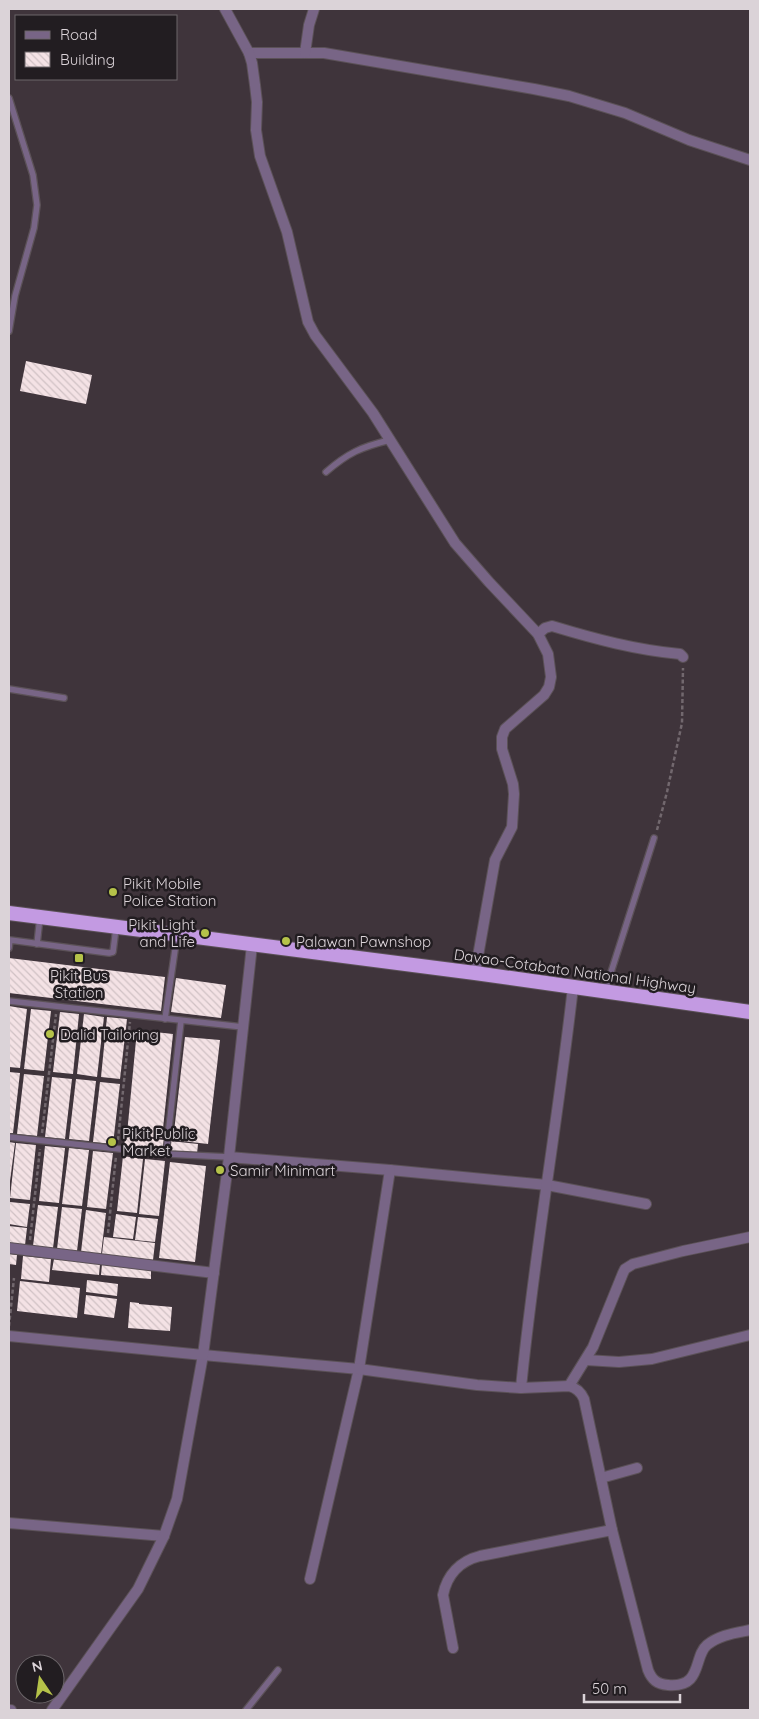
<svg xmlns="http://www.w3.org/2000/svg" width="759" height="1719" font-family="Quicksand,sans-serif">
  <defs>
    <pattern id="building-back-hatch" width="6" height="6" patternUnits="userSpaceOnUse" patternTransform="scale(1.25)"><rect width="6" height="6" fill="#f4e2e5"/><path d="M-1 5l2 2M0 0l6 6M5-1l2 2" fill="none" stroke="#d0c1c4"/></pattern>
  </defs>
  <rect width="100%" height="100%" fill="#3f343b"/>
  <!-- building -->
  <g fill="url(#building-back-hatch)">
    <polygon points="26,361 92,375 86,404 20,391"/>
    <polygon points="9,958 165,977 161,1011 9,993"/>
    <polygon points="176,978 226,985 221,1018 171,1012"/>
    <polygon points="9,1006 27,1009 20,1068 9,1067"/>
    <polygon points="31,1009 51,1011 44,1071 24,1069"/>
    <polygon points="60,1012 79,1014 73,1074 53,1072"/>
    <polygon points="84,1014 104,1017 97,1077 77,1074"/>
    <polygon points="107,1017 127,1019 120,1079 101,1077"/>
    <polygon points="137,1030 173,1034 162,1138 127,1134"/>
    <polygon points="185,1037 220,1040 208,1144 173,1140"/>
    <polygon points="9,1072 20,1073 13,1133 9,1133"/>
    <polygon points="24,1074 44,1076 37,1136 17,1134"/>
    <polygon points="52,1077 72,1079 65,1139 45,1137"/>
    <polygon points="76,1079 96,1081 89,1141 69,1139"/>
    <polygon points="100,1082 120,1084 113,1144 93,1142"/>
    <polygon points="125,1136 164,1140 163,1151 124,1147"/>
    <polygon points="170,1141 198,1144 197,1154 169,1151"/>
    <polygon points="9,1142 15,1143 10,1181 9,1181"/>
    <polygon points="16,1143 36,1145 30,1200 10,1198"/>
    <polygon points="45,1146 65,1148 59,1203 39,1201"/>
    <polygon points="69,1148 89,1150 82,1206 62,1204"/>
    <polygon points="93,1151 113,1153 106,1209 87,1207"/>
    <polygon points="123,1156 143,1159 137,1213 117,1211"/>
    <polygon points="145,1159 165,1161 159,1216 139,1214"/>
    <polygon points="170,1162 206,1166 195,1262 159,1258"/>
    <polygon points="10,1202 30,1204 27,1227 9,1224"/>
    <polygon points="38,1205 58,1207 53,1248 33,1246"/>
    <polygon points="62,1207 82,1209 77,1251 57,1249"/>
    <polygon points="86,1210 106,1213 101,1254 81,1252"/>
    <polygon points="116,1214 136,1217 133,1239 113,1237"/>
    <polygon points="138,1217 158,1219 155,1242 135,1240"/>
    <polygon points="9,1226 27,1228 25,1245 9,1243"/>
    <polygon points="104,1237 155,1243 153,1260 102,1254"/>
    <polygon points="9,1254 17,1255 16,1265 9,1264"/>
    <polygon points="23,1256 51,1259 49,1282 21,1279"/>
    <polygon points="54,1259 100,1264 99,1275 52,1270"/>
    <polygon points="102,1264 151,1270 151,1279 101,1275"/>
    <polygon points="87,1280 118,1284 117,1296 86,1292"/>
    <polygon points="20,1281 80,1288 77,1318 17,1311"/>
    <polygon points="86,1295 117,1299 114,1318 84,1314"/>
    <polygon points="130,1302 139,1303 139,1304 172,1307 170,1331 128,1328"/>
  </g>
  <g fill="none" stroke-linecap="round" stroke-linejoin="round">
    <!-- service casing -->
    <g stroke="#5b5157" stroke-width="8">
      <g id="service">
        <polyline points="9,98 33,175 37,205 34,228 15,296 9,331"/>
        <path d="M 326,472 C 348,453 361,447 390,440"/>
        <polyline points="9,689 64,698"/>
        <polyline points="37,944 40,917"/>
        <polyline points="9,948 10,940 109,953 113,952 116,928"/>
        <polyline points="605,991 654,838"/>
        <polyline points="9,1001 243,1027"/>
        <polyline points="165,1019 177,936"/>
        <polyline points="9,1137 166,1154 229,1157"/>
        <polyline points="166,1154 181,1021"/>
        <polyline points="246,1710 278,1670"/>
      </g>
    </g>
    <!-- minor casing -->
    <g stroke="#5b5157" stroke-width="12">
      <g id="minor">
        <polyline points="225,9 249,53 324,53 534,89 569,96 625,113 689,140 750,160"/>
        <polyline points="249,53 252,63 255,85 257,102 256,130 260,156 287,232 308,322 315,335 373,413 455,543 489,582 538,634 548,654 551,677 549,687 544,695 505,729 502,737 502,749 513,784 514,794 512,827 495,860 475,973"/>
        <polyline points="305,53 309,25 314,9"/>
        <path d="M 538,634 L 545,628 L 552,626 C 595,639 636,650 680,654 L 683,657"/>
        <polyline points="229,1157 390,1170 547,1185 646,1204"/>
        <polyline points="9,1248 214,1273"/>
        <polyline points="586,1360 619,1362 652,1359 750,1335"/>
        <polyline points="569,1386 593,1347 623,1273 625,1269 633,1264 683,1251 750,1237"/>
        <path d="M 521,1388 C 534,1254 558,1121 573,987"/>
        <polyline points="601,1478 637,1468"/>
        <polyline points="9,1523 164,1536"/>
        <polyline points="310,1579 359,1369 390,1170"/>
        <path d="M 453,1648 L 443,1595 C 447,1575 460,1561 480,1556 L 612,1530"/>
        <polyline points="9,1710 11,1710"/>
        <path d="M 52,1710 L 138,1589 L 164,1536 L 177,1499 L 203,1355 L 359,1369 L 477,1385 L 521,1388 L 569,1386 C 577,1388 581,1392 584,1399 L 612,1530 L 648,1670 C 652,1680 657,1684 668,1685 C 703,1688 693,1657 707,1645 C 719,1635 735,1633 750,1630"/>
      </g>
    </g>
    <!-- tertiary casing -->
    <g stroke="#5b5157" stroke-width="12">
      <polyline id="tertiary" points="9,1336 203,1355 229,1157 252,945"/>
    </g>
    <!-- trunk casing -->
    <g stroke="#5b5157" stroke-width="16">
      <polyline id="trunk" points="9,913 475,973 750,1012"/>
    </g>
    <!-- path -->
    <g stroke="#72686e" stroke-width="2.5" stroke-dasharray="4 2.5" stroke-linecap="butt">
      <polyline points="657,830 667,792 682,723 683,668"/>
      <polyline points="42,1133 56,1014"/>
      <polyline points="118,1140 130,1022"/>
      <polyline points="108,1233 116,1156"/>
      <polyline points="30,1240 40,1149"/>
      <polyline points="9,1326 14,1278"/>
    </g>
    <!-- service -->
    <use href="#service" stroke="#786586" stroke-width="5.5"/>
    <!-- minor -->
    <use href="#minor" stroke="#786586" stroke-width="10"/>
    <!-- tertiary -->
    <use href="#tertiary" stroke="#786586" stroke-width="10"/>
    <!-- trunk -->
    <use href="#trunk" stroke="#c39ae2" stroke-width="14"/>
  </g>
  <!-- markers -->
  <g fill="#b5c249" stroke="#221d21" stroke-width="2">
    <circle cx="113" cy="892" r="5"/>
    <circle cx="205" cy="933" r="5"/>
    <circle cx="286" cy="941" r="5"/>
    <rect x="74" y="953" width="10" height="10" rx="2.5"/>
    <circle cx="50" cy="1034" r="5"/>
    <circle cx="112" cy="1142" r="5"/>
    <circle cx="220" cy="1170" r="5"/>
  </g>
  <g text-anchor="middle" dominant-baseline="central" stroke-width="5" stroke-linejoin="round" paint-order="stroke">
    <!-- poi labels -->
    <g font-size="15" fill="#dbd3d8" stroke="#221d21" text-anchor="start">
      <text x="123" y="883">Pikit Mobile<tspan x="123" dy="17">Police Station</tspan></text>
      <text x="195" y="924" text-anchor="end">Pikit Light<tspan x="195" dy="17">and Life</tspan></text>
      <text x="296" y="941">Palawan Pawnshop</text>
      <text x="79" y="975" text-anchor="middle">Pikit Bus<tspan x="79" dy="17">Station</tspan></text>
      <text x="60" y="1034">Dalid Tailoring</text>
      <text x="122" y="1133">Pikit Public<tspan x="122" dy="17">Market</tspan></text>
      <text x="230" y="1170">Samir Minimart</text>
    </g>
    <!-- street labels -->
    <g font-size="15" fill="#dbd3d8" stroke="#221d21">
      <text transform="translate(575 971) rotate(8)">Davao-Cotabato National Highway</text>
    </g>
  </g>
  <!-- border -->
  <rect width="759" height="1719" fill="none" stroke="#dbd3d8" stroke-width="20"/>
  <!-- legend -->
  <rect x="15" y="15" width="162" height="65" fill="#221d21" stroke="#6c666a"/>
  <rect x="25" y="31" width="25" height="8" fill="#786586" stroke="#6c666a"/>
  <text x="60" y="40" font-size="15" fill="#dbd3d8">Road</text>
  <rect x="25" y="52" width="25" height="15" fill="url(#building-back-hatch)" stroke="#6c666a"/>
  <text x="60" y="65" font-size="15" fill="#dbd3d8">Building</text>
  <!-- north arrow -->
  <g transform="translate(40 1679) rotate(347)"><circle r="24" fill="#221d21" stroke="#6c666a"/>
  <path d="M0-4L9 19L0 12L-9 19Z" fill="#b5c249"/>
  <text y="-8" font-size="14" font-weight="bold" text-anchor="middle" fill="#dbd3d8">N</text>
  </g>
  <!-- scale -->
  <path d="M584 1694v8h96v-8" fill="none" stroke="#dbd3d8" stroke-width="2.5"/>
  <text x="592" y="1694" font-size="15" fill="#dbd3d8" stroke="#221d21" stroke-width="4" paint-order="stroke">50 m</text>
</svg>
